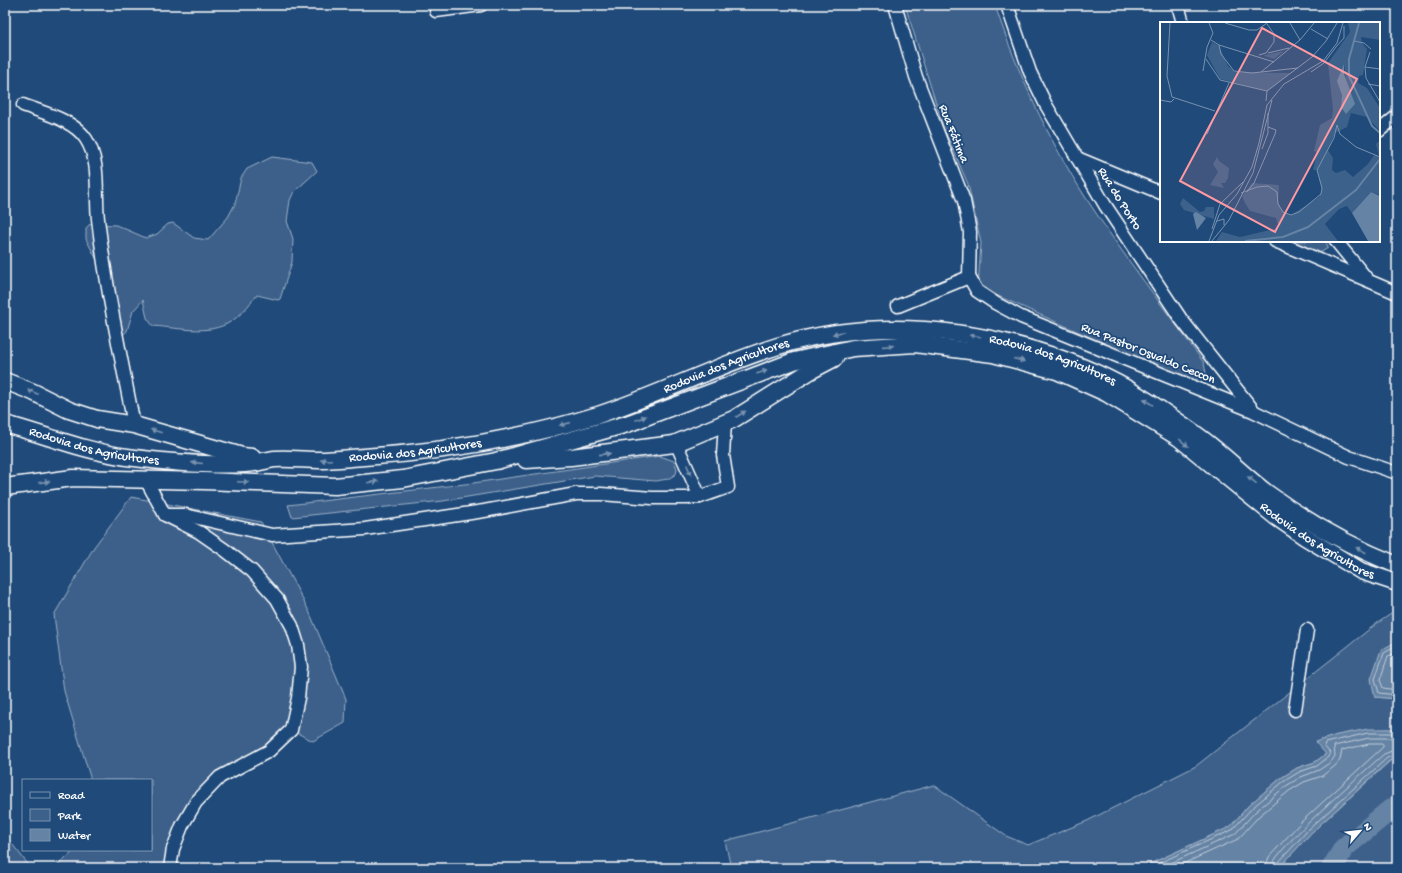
<svg xmlns="http://www.w3.org/2000/svg" width="1402" height="873" font-family="'Gochi Hand',sans-serif">
  <rect width="100%" height="100%" fill="#1f4a7a"/>
  <filter id="ink" filterUnits="userSpaceOnUse"><feTurbulence type="fractalNoise" baseFrequency=".025" numOctaves="2"/><feDisplacementMap in="SourceGraphic" scale="8" xChannelSelector="R" yChannelSelector="G"/><feConvolveMatrix kernelMatrix="1 2 1 2 8 2 1 2 1" color-interpolation-filters="sRGB"/></filter>
  <g filter="url(#ink)">
    <!-- green -->
    <g fill="#3c618b" stroke="#9eb0c5">
      <path d="M 905,5 L 995,5 C 1017,72 1048,139 1086,198 C 1123,255 1165,309 1204,363 L 1206,373 L 1196,380 L 1148,363 L 978,287 L 981,243 L 968,184 L 944,129 Z"/>
      <path d="M 272,157 L 312,162 L 317,171 L 294,192 L 290,200 L 287,221 L 293,239 L 292,262 L 280,299 L 278,300 L 257,295 C 251,302 244,312 236,318 C 213,337 181,328 153,326 L 147,318 L 143,300 L 133,311 L 127,331 L 120,338 L 98,262 L 86,239 L 86,228 L 90,224 L 116,225 L 146,238 L 157,234 L 168,224 L 173,223 L 194,238 L 208,240 L 228,217 L 235,204 L 241,178 L 247,169 Z"/>
      <polygon points="1291,241 1326,241 1328,248 1320,253"/>
      <polygon points="660,456 674,461 677,469 676,474 668,479 656,481 595,476 443,501 292,517 288,505 473,483"/>
      <polygon points="131,497 261,522 309,611 346,699 345,723 313,741 291,730 196,802 170,868 55,868 75,850 151,850 151,780 91,780 64,691 54,615 94,547"/>
      <path d="M 1397,610 L 1397,644 L 1392,644 L 1375,697 L 1397,699 L 1397,729 C 1365,729 1346,732 1316,742 L 1326,754 L 1315,762 L 1297,768 L 1281,778 L 1249,805 L 1230,827 L 1141,868 L 731,868 L 725,841 L 934,785 L 1006,836 L 1028,845 L 1087,821 L 1196,766 L 1376,624 Z"/>
      <polygon points="1397,758 1397,868 1279,868 1311,833 1390,761"/>
      <polygon points="5,835 31,868 5,868"/>
    </g>
    <!-- water -->
    <g fill="#6583a4" stroke="#a3b5c8">
      <polygon points="1392,644 1397,644 1397,699 1375,697 1371,679 1381,650"/>
      <polygon points="1368,729 1397,729 1397,758 1389,761 1311,833 1279,868 1141,868 1230,827 1249,805 1281,778 1297,768 1315,762 1326,754 1315,742 1337,735"/>
    </g>
    <g fill="none" stroke-linecap="round" stroke-linejoin="round">
      <!-- shore -->
      <g stroke="#c1cddb" stroke-width="1">
        <polyline points="1397,648 1393,648 1384,653 1375,679 1379,693 1397,695"/>
        <polyline points="1397,653 1388,656 1380,680 1383,688 1397,690"/>
        <polyline points="1148,868 1232,830 1252,808 1283,782 1299,772 1317,766 1328,757 1330,753 1324,746 1325,743 1368,733 1397,733"/>
        <polyline points="1160,868 1235,834 1255,812 1286,786 1301,777 1319,770 1331,762 1335,756 1334,746 1369,738 1397,738"/>
        <polyline points="1174,868 1238,839 1259,816 1289,791 1304,782 1322,776 1335,766 1340,760 1342,750 1369,744 1383,744 1383,747 1300,823 1269,857 1265,868"/>
        <path d="M 1271,868 C 1272,851 1366,770 1384,754 L 1397,749"/>
        <polyline points="1276,868 1277,864 1308,830 1387,758 1397,754"/>
      </g>
      <!-- river -->
      <polyline stroke="#6583a4" stroke-width="21" points="1332,868 1344,848 1390,810 1397,806"/>
      <!-- minor casing -->
      <g stroke="#fff" stroke-width="15">
        <g id="minor">
          <polyline points="895,5 916,77 964,201 970,232 969,277"/>
          <polyline points="1007,5 1030,72 1046,105 1105,205 1181,319 1253,410"/>
          <polyline points="1178,5 1183,23"/>
          <polyline points="436,11 481,5"/>
          <path d="M 23,105 C 43,113 74,120 86,139 C 101,162 95,193 98,219 C 106,288 121,357 134,425"/>
          <polyline points="1379,131 1397,116"/>
          <polyline points="1077,158 1161,193"/>
          <polyline points="1275,241 1397,293"/>
          <polyline points="1336,241 1367,279"/>
          <polyline points="898,306 969,277 977,291 995,303 1021,317 1253,411 1349,457 1397,473"/>
          <polyline points="676,443 700,497"/>
          <polyline points="146,480 165,515 199,532 225,550 252,571 277,599 292,626 298,645 301,667 298,698 291,730 269,751 220,777 196,802 182,826 173,849 170,868"/>
          <polyline points="165,515 185,515 272,535 365,529 484,511 576,494 601,494 652,498 687,498 700,497 728,487 723,455 725,423"/>
          <polyline points="1295,710 1307,630"/>
        </g>
      </g>
      <!-- major casing -->
      <g stroke="#fff" stroke-width="19">
        <g id="major">
          <polyline points="5,381 33,392 69,410 97,419 134,425 242,456 252,457"/>
          <path id="s1" d="M 5,424 C 46,435 84,451 127,457 C 165,462 207,466 245,464 C 255,464 265,460 275,459 C 289,458 305,460 319,460 C 334,460 349,458 364,457 C 442,452 523,438 598,415 C 659,395 717,365 778,346 C 837,328 894,325 955,333 C 1022,342 1093,365 1149,402 C 1170,416 1191,430 1210,445 C 1230,461 1247,478 1267,493 C 1307,522 1351,547 1397,565"/>
          <polyline points="526,460 571,457 674,444 734,419 812,370 835,358"/>
          <path id="s2" d="M 5,487 L 73,478 L 204,481 L 335,486 L 403,479 L 496,461 L 627,424 L 794,361 L 853,348 L 915,344 L 993,354 L 1057,371 L 1106,393 L 1179,438 L 1276,517 L 1305,537 L 1361,571 L 1397,583"/>
        </g>
      </g>
      <!-- minor -->
      <use href="#minor" stroke="#1f4a7a" stroke-width="12"/>
      <!-- major -->
      <use href="#major" stroke="#1f4a7a" stroke-width="16"/>
    </g>
    <!-- one-way arrows -->
    <defs><path id="oneway-solid" d="M-6-.8H1V-3.2L6.5 0L1 3.2V.8H-6Z"/></defs>
    <g fill="#7992af">
      <use href="#oneway-solid" transform="translate(838 333) rotate(167)"/>
      <use href="#oneway-solid" transform="translate(975 336) rotate(-171)"/>
      <use href="#oneway-solid" transform="translate(888 346) rotate(-4)"/>
      <use href="#oneway-solid" transform="translate(1019 360) rotate(15)"/>
      <use href="#oneway-solid" transform="translate(762 372) rotate(-19)"/>
      <use href="#oneway-solid" transform="translate(33 392) rotate(-156)"/>
      <use href="#oneway-solid" transform="translate(1148 402) rotate(-147)"/>
      <use href="#oneway-solid" transform="translate(741 414) rotate(-33)"/>
      <use href="#oneway-solid" transform="translate(641 418) rotate(-21)"/>
      <use href="#oneway-solid" transform="translate(565 424) rotate(167)"/>
      <use href="#oneway-solid" transform="translate(156 431) rotate(-164)"/>
      <use href="#oneway-solid" transform="translate(1184 443) rotate(39)"/>
      <use href="#oneway-solid" transform="translate(605 454) rotate(-6)"/>
      <use href="#oneway-solid" transform="translate(326 460) rotate(178)"/>
      <use href="#oneway-solid" transform="translate(197 463) rotate(-175)"/>
      <use href="#oneway-solid" transform="translate(689 470) rotate(67)"/>
      <use href="#oneway-solid" transform="translate(1252 480) rotate(-141)"/>
      <use href="#oneway-solid" transform="translate(44 482) rotate(-7)"/>
      <use href="#oneway-solid" transform="translate(243 482) rotate(2)"/>
      <use href="#oneway-solid" transform="translate(373 482) rotate(-7)"/>
      <use href="#oneway-solid" transform="translate(1361 550) rotate(-153)"/>
    </g>
  </g>
  <g text-anchor="middle" dominant-baseline="central" stroke-width="3.5" stroke-linejoin="round" paint-order="stroke">
    <!-- street labels -->
    <g font-size="13" fill="#fff" stroke="#1f4a7a">
      <text transform="translate(953 134) rotate(68)">Rua Fátima</text>
      <text transform="translate(1119 199) rotate(58)">Rua do Porto</text>
      <text transform="translate(1148 354) rotate(22)">Rua Pastor Osvaldo Ceccon</text>
      <text stroke="none"><textPath href="#s1" startOffset="1076">Rodovia dos Agricultores</textPath></text>
      <text stroke="none"><textPath href="#s1" startOffset="740">Rodovia dos Agricultores</textPath></text>
      <text stroke="none"><textPath href="#s1" startOffset="92">Rodovia dos Agricultores</textPath></text>
      <text stroke="none"><textPath href="#s1" startOffset="416">Rodovia dos Agricultores</textPath></text>
      <text stroke="none"><textPath href="#s2" startOffset="1388">Rodovia dos Agricultores</textPath></text>
    </g>
  </g>
  <!-- overview -->
  <g transform="translate(1160 22)">
    <rect width="220" height="220" fill="#1f4a7a"/>
    <path d="M 188,1 L 220,1 L 220,18 L 201,15 L 202,21 L 207,27 L 203,53 L 199,54 L 198,61 L 207,66 L 220,86 L 220,109 L 207,95 L 191,91 L 187,105 L 175,111 L 168,128 L 173,136 L 172,148 L 176,151 L 185,148 L 193,155 L 208,142 L 214,133 L 219,134 L 216,122 L 220,118 L 220,173 L 211,170 L 192,191 L 187,184 L 179,187 L 165,202 L 178,219 L 56,219 L 62,210 L 80,215 L 119,206 L 116,196 L 90,189 L 85,181 L 82,174 L 92,161 L 119,163 L 118,180 L 123,190 L 131,193 L 159,175 L 162,168 L 157,148 L 153,148 L 157,130 L 154,129 L 160,103 L 172,96 L 173,88 L 168,41 L 190,10 ZM 184,43 L 187,64 L 193,78 L 181,85 L 182,73 L 178,58 ZM 52,20 L 59,24 L 68,44 L 75,50 L 131,51 L 108,69 L 60,57 L 47,33 ZM 124,29 L 114,37 L 104,34 L 105,33 ZM 57,135 L 59,139 L 69,146 L 68,156 L 65,161 L 61,161 L 64,166 L 50,163 L 58,150 L 53,142 ZM 23,176 L 40,190 L 44,189 L 46,185 L 54,185 L 54,197 L 24,188 L 20,182 Z" fill="#3c618b" fill-rule="evenodd"/>
    <path d="M 184,42 L 184,52 L 195,82 L 186,92 L 181,85 L 182,73 L 177,59 ZM 211,170 L 220,174 L 220,219 L 208,219 L 192,191 ZM 36,190 L 46,196 L 37,208 L 33,192 Z" fill="#6583a4"/>
    <path fill="none" stroke="#6583a4" stroke-width="2" d="M 199,1 L 189,37 L 189,54 L 212,104 L 220,111M 85,219 L 123,215 L 148,205 L 196,168 L 220,137"/>
    <path fill="none" stroke="#7992af" stroke-width="1" d="M 10,1 L 7,54 L 12,75 L 55,89M 65,1 L 89,8 L 97,8 L 107,1M 130,1 L 140,18M 151,7 L 168,17M 51,18 L 59,23 L 114,40M 194,19 L 204,21 L 211,27M 59,23 L 61,32 L 74,49 L 92,51 L 138,46M 176,25 L 184,16 L 184,4M 210,30 L 205,45 L 206,56 L 220,80M 108,31 L 129,26M 99,33 L 106,31 L 114,20 L 114,12 L 107,2M 46,37 L 60,58 L 107,69M 205,45 L 220,47M 43,49 L 47,25 L 53,11 L 49,1M 101,50 L 140,18 L 154,1M 151,50 L 164,41 L 176,25M 208,62 L 220,64M 0,78 L 11,80 L 14,77M 106,79 L 107,69 L 152,35 L 166,19 L 177,1M 47,112 L 69,61M 102,127 L 108,111 L 108,91M 87,170 L 94,161 L 115,112 L 116,108 L 108,105M 81,171 L 97,165 L 108,164 L 117,170 L 118,182 L 123,190 L 131,193 L 139,190 L 161,172 L 162,166 L 157,148 L 174,116 L 177,103 L 180,112 L 196,125 L 220,135M 57,199 L 64,197 L 64,203M 52,207 L 60,182 L 83,160M 49,219 L 59,193 L 77,172 L 92,145 L 99,121 L 107,83 L 124,62 L 163,39 L 177,21 L 183,1M 52,219 L 69,198 L 93,151 L 112,78"/>
    <path fill="#ff9aa2" fill-opacity="0.15" stroke="#ff9aa2" stroke-width="2" d="M 102,6 L 197,57 L 115,210 L 20,159 Z"/>
    <rect width="220" height="220" fill="none" stroke="#fff" stroke-width="2"/>
  </g>
  <!-- margin -->
  <rect width="1402" height="873" fill="none" stroke="#1f4a7a" stroke-width="20"/>
  <rect x="10" y="10" width="1382" height="853" fill="none" stroke="#fff" stroke-width="1.5" filter="url(#ink)"/>
  <!-- legend -->
  <rect x="22" y="779" width="130" height="72" fill="#1f4a7a" stroke="#7992af"/>
  <rect x="30" y="792" width="20" height="6" fill="#1f4a7a" stroke="#7992af"/>
  <text x="58" y="799" font-size="12" fill="#ffffff">Road</text>
  <rect x="30" y="809" width="20" height="12" fill="#3c618b" stroke="#7992af"/>
  <text x="58" y="819" font-size="12" fill="#ffffff">Park</text>
  <rect x="30" y="829" width="20" height="12" fill="#6583a4" stroke="#7992af"/>
  <text x="58" y="839" font-size="12" fill="#ffffff">Water</text>
  <!-- north arrow -->
  <g transform="translate(1360 831) rotate(62)" stroke="#1f4a7a" stroke-width="3" paint-order="stroke">
  <path d="M0-3L7 15L0 10L-7 15Z" fill="#ffffff"/>
  <text y="-6" font-size="11" font-weight="bold" text-anchor="middle" fill="#ffffff">N</text>
  </g>
</svg>
